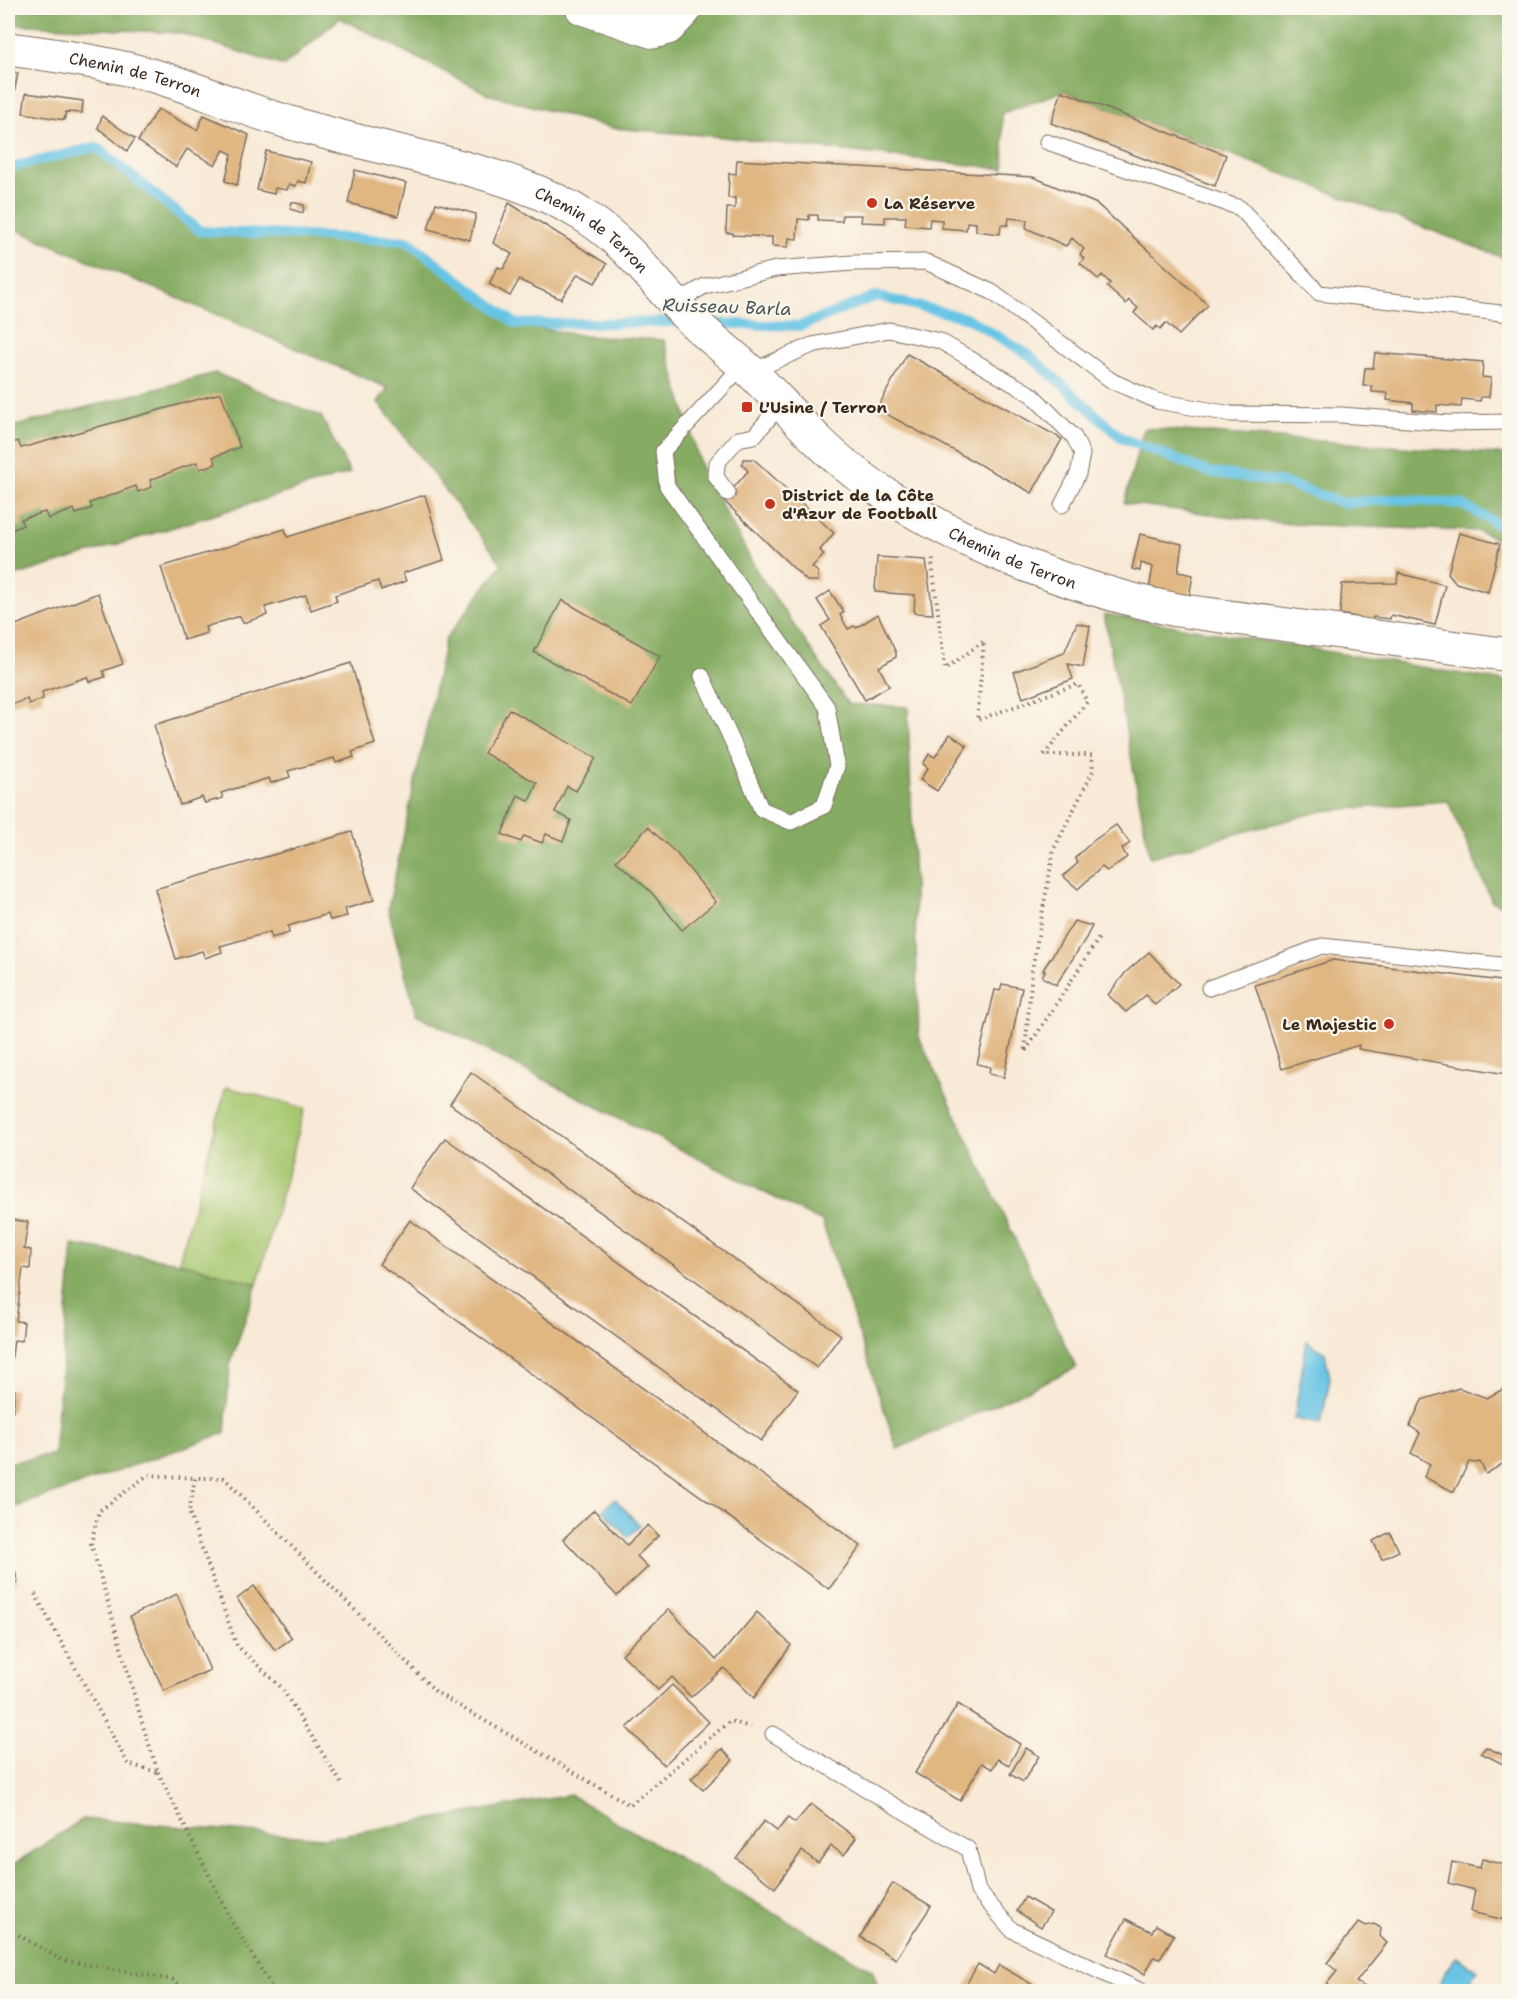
<svg xmlns="http://www.w3.org/2000/svg" width="1517" height="1999" font-family="'Shantell Sans',sans-serif">
  <rect width="100%" height="100%" fill="#fbf7ec"/>
  <filter id="ink" filterUnits="userSpaceOnUse"><feTurbulence type="fractalNoise" baseFrequency=".0167" numOctaves="2"/><feDisplacementMap in="SourceGraphic" scale="12" xChannelSelector="R" yChannelSelector="G"/><feConvolveMatrix kernelMatrix="1 2 1 2 8 2 1 2 1" color-interpolation-filters="sRGB"/></filter>
  <filter id="wash" filterUnits="userSpaceOnUse"><feTurbulence type="fractalNoise" baseFrequency=".008" numOctaves="4" result="noise"/><feDisplacementMap in="SourceGraphic" scale="24" xChannelSelector="R" yChannelSelector="G"/><feGaussianBlur stdDeviation="1.35" result="paint"/><feColorMatrix in="noise" values="0 0 0 0 0 0 0 0 0 0 0 0 0 0 0 0 0 1.4 0 .05"/><feComposite in="paint" operator="in"/></filter>
  <g filter="url(#wash)">
    <rect width="100%" height="100%" fill="#f8ead7"/>
    <!-- green -->
    <polygon fill="#a7c770" stroke="#717847" stroke-width="1.5" points="226,1087 305,1108 257,1284 179,1262"/>
    <!-- forest -->
    <g fill="#85ac62" stroke="#606b40" stroke-width="1.5">
      <polygon points="8,8 1509,8 1509,260 1064,91 1002,113 1004,169 715,136 612,128 488,94 340,18 284,66 180,33 8,24"/>
      <polygon points="96,147 200,231 408,241 516,324 585,336 664,340 701,467 758,573 848,704 908,707 919,1037 1076,1368 897,1449 822,1222 416,1014 388,909 445,640 502,564 378,402 388,388 8,226 8,168"/>
      <polygon points="215,373 321,416 350,473 8,578 8,428"/>
      <polygon points="1144,428 1509,455 1509,543 1477,531 1290,524 1124,503"/>
      <polygon points="1104,614 1509,682 1509,910 1492,901 1448,801 1322,811 1150,857"/>
      <polygon points="73,1245 179,1262 257,1284 230,1365 225,1433 8,1510 8,1463 54,1454"/>
      <polygon points="570,1795 872,1970 880,1991 8,1991 8,1868 83,1819 324,1838"/>
    </g>
    <!-- water -->
    <g fill="#67c4e5" stroke="#517782" stroke-width="1.5">
      <polygon points="1307,1341 1325,1353 1330,1378 1321,1424 1294,1419"/>
      <polygon points="615,1499 640,1526 628,1537 603,1510"/>
      <polygon points="1456,1957 1477,1970 1463,1991 1434,1991"/>
    </g>
    <g fill="none" stroke-linecap="round" stroke-linejoin="round">
      <!-- stream -->
      <g stroke="#67c4e5" stroke-width="10">
        <polyline points="8,168 96,147 200,231 408,241 516,324 683,322"/>
        <polyline points="708,323 800,326 876,296 967,318 1029,355 1122,438 1208,472 1285,483 1343,503 1394,499 1461,504 1510,531"/>
      </g>
    </g>
    <g id="blocks">
      <!-- building -->
      <g fill="#e0b681">
        <polygon points="8,71 18,73 9,118 8,118"/>
        <polygon points="1062,91 1226,155 1215,186 1051,123"/>
        <polygon points="26,93 83,101 82,113 66,112 64,120 23,113"/>
        <polygon points="158,109 197,130 204,115 249,135 237,185 225,181 232,154 224,150 215,165 187,149 176,167 138,141"/>
        <polygon points="102,116 135,139 127,151 98,128"/>
        <polygon points="266,151 311,162 306,183 298,181 296,186 289,184 287,190 275,188 274,194 257,190"/>
        <polygon points="737,160 1033,177 1097,204 1208,305 1179,335 1166,323 1160,329 1157,326 1153,330 1134,313 1138,308 1129,300 1126,304 1107,287 1110,283 1102,275 1098,279 1080,263 1084,259 1080,254 1084,249 1072,238 1066,246 1026,228 1027,220 1009,218 1008,225 1001,225 1000,234 976,231 976,223 967,222 966,230 942,228 942,220 930,219 929,227 905,225 906,217 885,217 885,223 861,222 862,215 842,215 842,221 818,220 818,215 809,215 809,220 798,219 797,239 789,238 788,247 772,246 772,237 733,235 733,233 726,233 727,208 735,208 735,198 728,198 729,173 736,174"/>
        <polygon points="355,170 406,183 398,216 348,203"/>
        <polygon points="292,202 304,205 303,213 290,209"/>
        <polygon points="436,203 476,214 470,240 428,229"/>
        <polygon points="509,203 607,264 595,283 578,274 561,299 519,280 510,296 489,284 498,267 503,269 512,254 493,243"/>
        <polygon points="1375,353 1483,362 1482,377 1491,378 1489,397 1481,397 1480,401 1462,399 1461,407 1437,405 1437,412 1413,410 1413,403 1387,400 1388,393 1372,392 1372,386 1363,386 1365,368 1373,368"/>
        <polygon points="907,354 1062,439 1032,493 877,409"/>
        <polygon points="221,393 240,447 213,457 216,464 200,469 197,462 150,480 152,487 138,492 136,486 90,503 92,508 76,514 74,509 48,519 45,512 21,519 23,525 9,531 8,529 8,445 18,441 21,448"/>
        <polygon points="744,459 753,459 757,462 834,533 820,550 824,555 812,567 818,572 818,581 807,581 723,500 748,471 742,464"/>
        <polygon points="425,495 444,560 403,573 406,581 381,590 378,581 335,595 337,601 311,610 306,595 265,607 267,615 243,623 240,616 205,627 207,633 184,640 161,567 285,529 287,537"/>
        <polygon points="1459,533 1500,544 1488,592 1456,583 1448,573"/>
        <polygon points="1140,534 1182,544 1178,572 1193,575 1189,597 1149,589 1153,567 1141,563 1140,571 1132,569"/>
        <polygon points="877,557 926,560 933,614 914,613 915,595 875,592"/>
        <polygon points="1398,573 1445,585 1435,625 1391,615 1390,619 1373,617 1372,620 1340,614 1342,584 1397,583"/>
        <polygon points="830,591 844,612 840,615 848,629 854,626 856,628 878,614 896,653 896,657 879,667 889,686 865,700 821,626 830,620 817,600"/>
        <polygon points="98,593 123,664 103,671 105,677 89,682 87,677 42,692 43,699 29,704 27,699 8,706 8,628"/>
        <polygon points="562,600 660,656 632,706 534,652"/>
        <polygon points="1077,623 1090,626 1083,667 1068,664 1073,679 1023,698 1014,672 1064,653"/>
        <polygon points="351,663 375,744 352,752 354,757 336,763 334,758 288,771 290,777 271,783 269,778 221,793 223,798 205,803 202,797 180,805 154,725"/>
        <polygon points="509,709 596,758 576,791 567,786 555,812 571,820 563,841 546,834 542,843 524,836 521,842 502,834 518,795 529,801 537,783 484,753"/>
        <polygon points="950,734 967,746 937,791 920,780 928,768 923,764 929,754 935,757"/>
        <polygon points="1116,825 1130,843 1122,849 1127,857 1107,871 1102,867 1078,889 1063,876 1078,863 1075,858 1093,841"/>
        <polygon points="648,827 677,854 716,902 682,930 651,892 616,861"/>
        <polygon points="352,832 374,900 345,909 347,916 330,920 328,914 288,926 289,933 271,938 270,932 220,946 222,952 205,958 202,951 176,959 155,889"/>
        <polygon points="1074,921 1092,926 1086,938 1056,985 1042,977 1045,971 1043,970"/>
        <polygon points="1149,952 1179,984 1155,1005 1146,995 1126,1012 1108,995 1126,972"/>
        <polygon points="1333,960 1509,982 1509,1072 1507,1071 1506,1074 1358,1049 1359,1045 1282,1069 1255,985"/>
        <polygon points="1002,984 1022,988 1004,1077 989,1074 990,1067 977,1064 995,990 1000,991"/>
        <polygon points="471,1072 841,1335 817,1368 450,1104"/>
        <polygon points="445,1138 798,1390 761,1441 410,1188"/>
        <polygon points="8,1219 28,1222 24,1249 31,1250 30,1269 23,1268 16,1321 24,1322 22,1341 14,1340 9,1379 8,1379"/>
        <polygon points="410,1220 861,1546 829,1589 379,1264"/>
        <polygon points="1509,1386 1509,1460 1486,1474 1480,1462 1475,1463 1469,1462 1454,1492 1424,1477 1430,1464 1411,1453 1420,1433 1410,1426 1422,1400 1459,1388 1487,1398"/>
        <polygon points="8,1389 15,1390 13,1411 8,1411"/>
        <polygon points="594,1510 627,1545 648,1525 658,1536 637,1556 648,1567 617,1596 563,1539"/>
        <polygon points="1390,1532 1399,1551 1382,1559 1373,1541"/>
        <polygon points="8,1547 18,1582 8,1584"/>
        <polygon points="254,1586 292,1638 275,1650 237,1599"/>
        <polygon points="177,1594 210,1670 164,1691 130,1616"/>
        <polygon points="669,1609 716,1660 757,1612 791,1645 754,1698 724,1668 691,1697 672,1677 658,1690 622,1654"/>
        <polygon points="672,1685 709,1722 664,1765 627,1728"/>
        <polygon points="958,1704 1020,1744 1009,1765 998,1759 992,1769 982,1763 960,1801 915,1773"/>
        <polygon points="1509,1740 1509,1767 1481,1753 1486,1747 1503,1755"/>
        <polygon points="1026,1748 1039,1756 1023,1782 1010,1774"/>
        <polygon points="722,1749 733,1760 703,1790 691,1779"/>
        <polygon points="811,1804 856,1838 844,1855 831,1846 818,1863 802,1851 775,1888 736,1858 764,1821 777,1831 788,1818 795,1823"/>
        <polygon points="1482,1859 1509,1866 1508,1910 1509,1910 1509,1921 1471,1912 1475,1890 1448,1883 1452,1862 1480,1868"/>
        <polygon points="893,1883 931,1906 896,1959 860,1937"/>
        <polygon points="1025,1897 1051,1912 1041,1927 1017,1911"/>
        <polygon points="1126,1919 1152,1932 1156,1925 1174,1935 1160,1959 1154,1957 1145,1974 1107,1954"/>
        <polygon points="1359,1922 1366,1926 1374,1924 1381,1928 1380,1936 1387,1943 1356,1982 1365,1987 1361,1992 1332,1992 1325,1986 1337,1971 1327,1963"/>
        <polygon points="978,1964 994,1974 999,1965 1045,1992 962,1992"/>
      </g>
    </g>
  </g>
  <g filter="url(#ink)">
    <use href="#blocks" fill-opacity="0" stroke="#7d6d5f" stroke-width="1.5"/>
    <g fill="none" stroke-linecap="round" stroke-linejoin="round">
      <!-- service casing -->
      <g stroke="#7d6d5f" stroke-width="17">
        <g id="service">
          <polyline points="1047,142 1240,208 1319,293 1510,314"/>
          <polyline points="676,302 705,286 776,269 853,263 926,262 992,292 1112,381 1157,401 1231,414 1341,415 1448,423 1510,422"/>
          <polyline points="750,372 812,345 889,330 940,341 1032,395 1074,437 1082,454 1078,474 1062,505"/>
          <polyline points="728,493 716,477 717,463 738,439 754,436 782,403"/>
          <polyline points="702,676 740,758 761,809 791,822 824,806 837,766 827,707 667,486 663,451 743,365"/>
          <polyline points="1209,988 1322,946 1510,966"/>
          <polyline points="773,1734 968,1849 978,1891 1012,1930 1143,1992"/>
        </g>
      </g>
      <!-- tertiary casing -->
      <g stroke="#7d6d5f" stroke-width="35">
        <g id="tertiary">
          <polyline points="582,8 654,32 668,28 685,10 684,8"/>
          <path id="s1" d="M 8,49 C 58,55 109,63 158,77 C 203,91 246,110 291,123 C 342,138 395,150 446,163 C 496,176 545,190 589,219 C 631,247 653,282 688,317 C 709,337 732,354 753,374 C 786,406 817,444 854,472 C 942,539 1069,588 1177,610 L 1510,655"/>
        </g>
      </g>
      <!-- path -->
      <g stroke="#7d6d5f" stroke-width="4" stroke-dasharray="1.5 4.5" stroke-linecap="butt">
        <polyline points="933,559 932,563 945,669 984,641 977,720 1078,684 1087,702 1044,755 1092,755 1093,771 1054,849 1032,970 1025,1052 1099,938"/>
        <polyline points="35,1594 128,1764 158,1772 144,1729 91,1543 99,1511 148,1475 195,1478"/>
        <polyline points="158,1772 232,1922 275,1992"/>
        <polyline points="341,1783 281,1687 237,1646 189,1512 195,1478 224,1478 437,1693 630,1805 730,1721 750,1727"/>
        <polyline points="8,1929 62,1960 173,1980 189,1992"/>
      </g>
      <!-- service -->
      <use href="#service" stroke="#fff" stroke-width="15"/>
      <!-- tertiary -->
      <use href="#tertiary" stroke="#fff" stroke-width="33"/>
    </g>
  </g>
  <!-- markers -->
  <g fill="#c8321e" stroke="#fbf7ec" stroke-width="2">
    <circle cx="872" cy="203" r="6"/>
    <rect x="741" y="401" width="12" height="12" rx="3"/>
    <circle cx="770" cy="504" r="6"/>
    <circle cx="1389" cy="1024" r="6"/>
  </g>
  <g text-anchor="middle" dominant-baseline="central" stroke-width="4.5" stroke-linejoin="round" paint-order="stroke">
    <!-- street labels -->
    <g font-size="16" fill="#3b2a1e" stroke="#fbf7ec">
      <text stroke="none"><textPath href="#s1" startOffset="130">Chemin de Terron</textPath></text>
      <text stroke="none"><textPath href="#s1" startOffset="616">Chemin de Terron</textPath></text>
      <text stroke="none"><textPath href="#s1" startOffset="1156">Chemin de Terron</textPath></text>
    </g>
    <!-- poi labels -->
    <g font-size="16" font-weight="bold" fill="#3b2a1e" stroke="#fbf7ec" text-anchor="start">
      <text x="884" y="203">La Réserve</text>
      <text x="759" y="407">L'Usine / Terron</text>
      <text x="782" y="495">District de la Côte<tspan x="782" dy="18">d'Azur de Football</tspan></text>
      <text x="1377" y="1024" text-anchor="end">Le Majestic</text>
    </g>
    <!-- water labels -->
    <g font-size="18" font-style="italic" fill="#48585a" stroke="#fbf7ec">
      <text transform="translate(727 307) rotate(2)">Ruisseau Barla</text>
    </g>
  </g>
  <!-- margin -->
  <rect width="1517" height="1999" fill="none" stroke="#fbf7ec" stroke-width="30"/>
</svg>
